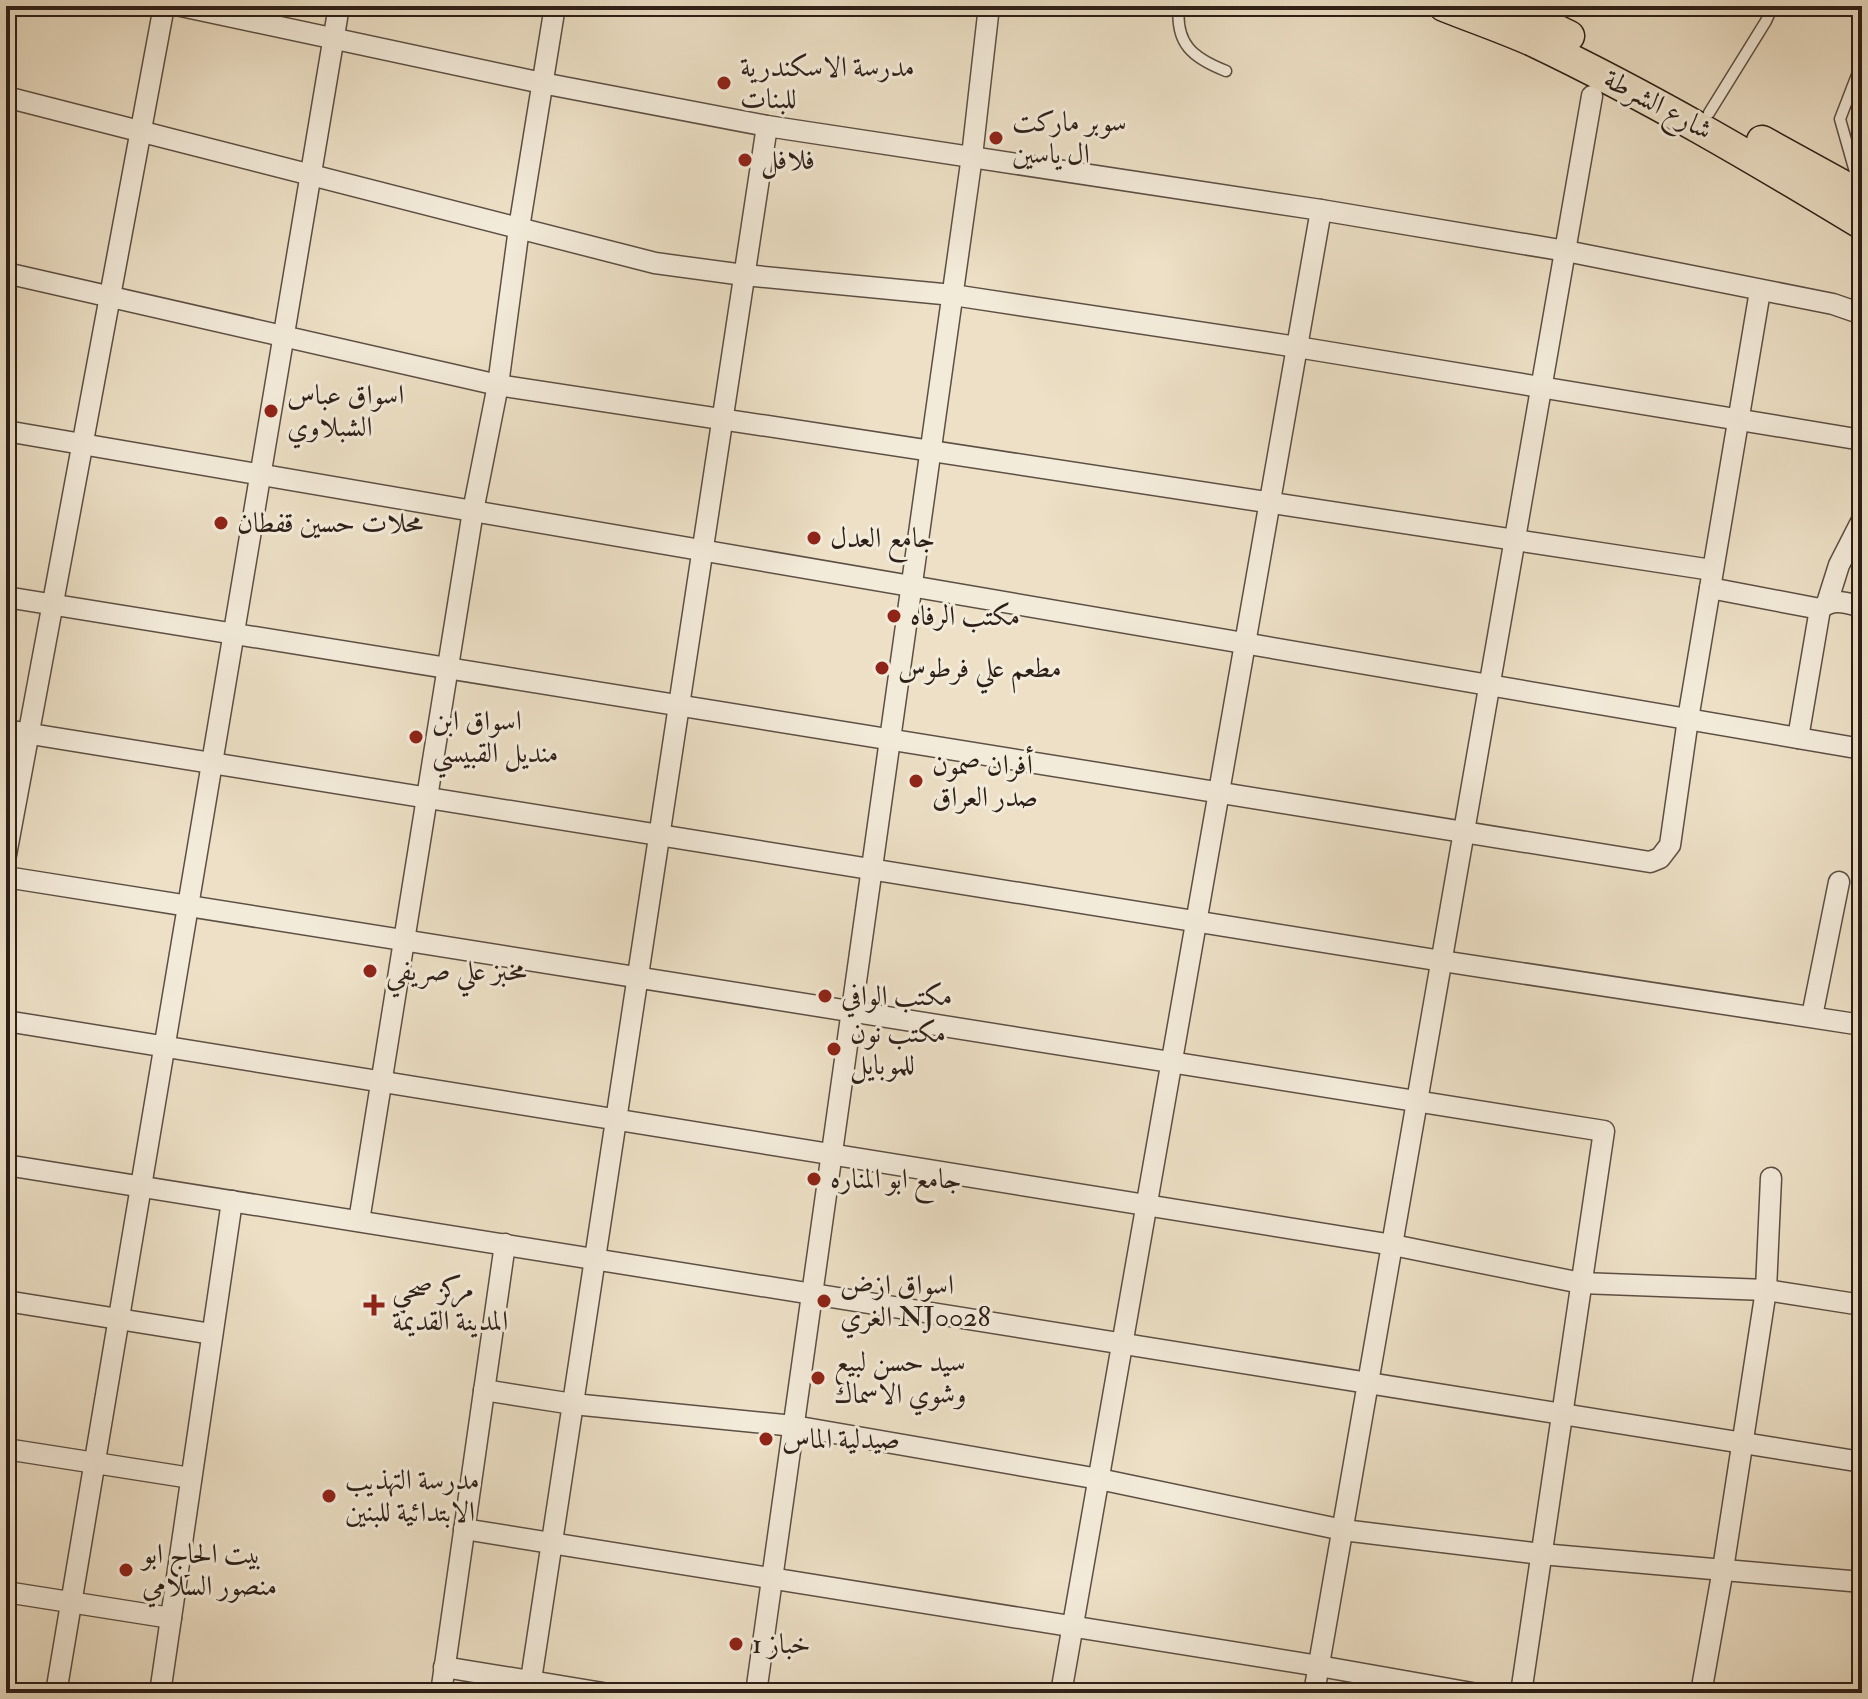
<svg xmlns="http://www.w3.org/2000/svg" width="1868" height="1699" font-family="'IM FELL Double Pica',Amiri,serif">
  <rect width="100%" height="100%" fill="#ede0c6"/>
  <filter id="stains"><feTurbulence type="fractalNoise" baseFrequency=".0025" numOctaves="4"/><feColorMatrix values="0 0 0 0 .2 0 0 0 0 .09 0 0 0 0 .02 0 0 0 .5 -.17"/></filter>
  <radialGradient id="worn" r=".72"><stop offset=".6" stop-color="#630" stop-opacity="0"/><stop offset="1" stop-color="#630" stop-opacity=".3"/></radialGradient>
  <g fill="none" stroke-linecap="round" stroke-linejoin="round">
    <!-- service casing -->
    <g stroke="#5d4f44" stroke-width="13">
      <g id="service">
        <path d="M 1179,6 C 1175,44 1193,58 1226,71"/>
        <polyline points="1709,113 1766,21 1773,6"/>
        <polyline points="1859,186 1840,119 1862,62"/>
      </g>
    </g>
    <!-- minor casing -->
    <g stroke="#5d4f44" stroke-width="23">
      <g id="minor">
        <polyline points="181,6 542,83 767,126 1321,210 1566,251 1833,304 1862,314"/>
        <polyline points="6,97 655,263 744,275 953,295 1297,347 1862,440"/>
        <polyline points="6,273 498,385 1712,570"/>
        <polyline points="6,431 1862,749"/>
        <polyline points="1710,588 1820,609"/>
        <polyline points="6,597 1650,862 1660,858 1670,845 1688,719 1760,291"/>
        <polyline points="1827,603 1839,565 1862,520"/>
        <polyline points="6,730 1442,961 1862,1025"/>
        <path d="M 1798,738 L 1820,609 C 1833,597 1847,603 1862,607"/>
        <polyline points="6,855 164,6"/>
        <polyline points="6,877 1604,1131 1521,1693"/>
        <polyline points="1812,1016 1839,882"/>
        <polyline points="6,1021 1393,1245 1581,1283 1766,1290 1862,1305"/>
        <polyline points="6,1165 1862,1462"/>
        <polyline points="359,1221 473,511 498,385 519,228 555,6"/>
        <polyline points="6,1301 212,1334"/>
        <polyline points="484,1390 573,1404 794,1426 1099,1479 1343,1530 1541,1554 1862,1582"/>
        <polyline points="6,1449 191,1478"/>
        <polyline points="464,1529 1319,1666 1472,1693"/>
        <polyline points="6,1592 171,1618"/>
        <polyline points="444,1667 603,1693"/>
        <polyline points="56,1693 339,6"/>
        <polyline points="160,1693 232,1201"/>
        <polyline points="441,1693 505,1244"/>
        <polyline points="529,1693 767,126"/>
        <polyline points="756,1693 972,156 989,6"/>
        <polyline points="1061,1693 1321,210"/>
        <polyline points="1314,1693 1592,96"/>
        <polyline points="1701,1693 1723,1569 1766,1290 1771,1178"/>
      </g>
    </g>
    <!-- primary casing -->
    <g stroke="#2d1f18" stroke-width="33">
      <g id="primary">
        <path d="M 1444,6 C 1474,18 1506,29 1535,42 C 1648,96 1755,159 1862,224"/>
        <polyline points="1507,6 1569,36"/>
        <polyline points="1762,141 1862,196"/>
      </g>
    </g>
    <!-- service -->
    <use href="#service" stroke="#f3ebda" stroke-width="10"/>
    <!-- minor -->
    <use href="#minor" stroke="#f3ebda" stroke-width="20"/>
    <!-- primary -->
    <use href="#primary" stroke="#ede0c6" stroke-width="30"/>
  </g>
  <!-- markers -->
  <g fill="#8f2418" stroke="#f3ebda" stroke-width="3">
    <circle cx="724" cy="83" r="8"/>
    <circle cx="996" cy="138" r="8"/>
    <circle cx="745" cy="160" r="8"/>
    <circle cx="271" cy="411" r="8"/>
    <circle cx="221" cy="523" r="8"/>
    <circle cx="814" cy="538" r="8"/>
    <circle cx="894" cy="616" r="8"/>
    <circle cx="882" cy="668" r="8"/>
    <circle cx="416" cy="737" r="8"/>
    <circle cx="916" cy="781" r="8"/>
    <circle cx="370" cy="971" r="8"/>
    <circle cx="825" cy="996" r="8"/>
    <circle cx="834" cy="1049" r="8"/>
    <circle cx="814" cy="1179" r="8"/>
    <circle cx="824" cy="1301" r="8"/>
    <path d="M370 1293h8v8h8v8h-8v8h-8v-8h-8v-8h8z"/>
    <circle cx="818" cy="1378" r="8"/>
    <circle cx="766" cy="1439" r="8"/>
    <circle cx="329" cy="1496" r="8"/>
    <circle cx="126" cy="1570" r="8"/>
    <circle cx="736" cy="1644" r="8"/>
  </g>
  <g text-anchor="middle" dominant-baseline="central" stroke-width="6" stroke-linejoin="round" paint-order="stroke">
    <!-- poi labels -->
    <g font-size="28" fill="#2d1f18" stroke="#f3ebda" text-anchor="start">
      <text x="740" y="67">مدرسة الاسكندرية<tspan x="740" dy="32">للبنات</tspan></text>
      <text x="1012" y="122">سوبر ماركت<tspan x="1012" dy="32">ال ياسين</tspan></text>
      <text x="761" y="160">فلافل</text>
      <text x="287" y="395">اسواق عباس<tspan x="287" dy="32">الشبلاوي</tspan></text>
      <text x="237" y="523">محلات حسين قفطان</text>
      <text x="830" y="538">جامع العدل</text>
      <text x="910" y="616">مكتب الرفاه</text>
      <text x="898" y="668">مطعم علي فرطوس</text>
      <text x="432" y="721">اسواق ابن<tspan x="432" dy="32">منديل القبيسي</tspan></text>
      <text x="932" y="765">أفران صمون<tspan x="932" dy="32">صدر العراق</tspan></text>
      <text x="386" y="971">مخبز علي صريفي</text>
      <text x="841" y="996">مكتب الوافي</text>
      <text x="850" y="1033">مكتب نون<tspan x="850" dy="32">للموبايل</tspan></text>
      <text x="830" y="1179">جامع ابو المناره</text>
      <text x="840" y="1285">اسواق ازض<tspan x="840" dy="32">الغري NJ0028</tspan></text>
      <text x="392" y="1289">مركز صحي<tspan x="392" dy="32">المدينة القديمة</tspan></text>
      <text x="834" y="1362">سيد حسن لبيع<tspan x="834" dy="32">وشوي الاسماك</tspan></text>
      <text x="782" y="1439">صيدلية الماس</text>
      <text x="345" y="1480">مدرسة التهذيب<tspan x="345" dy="32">الابتدائية للبنين</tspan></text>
      <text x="142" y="1554">بيت الحاج ابو<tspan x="142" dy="32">منصور السلامي</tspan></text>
      <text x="752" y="1644">خباز 1</text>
    </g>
    <!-- street labels -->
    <g font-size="28" fill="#2d1f18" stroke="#f3ebda">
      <text transform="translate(1658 105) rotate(28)">شارع الشرطة</text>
    </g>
  </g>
  <!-- margin -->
  <rect width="1868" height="1699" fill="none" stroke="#ede0c6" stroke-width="32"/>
  <rect x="8" y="8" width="1852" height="1683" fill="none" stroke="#2d1f18" stroke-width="4"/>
  <rect x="16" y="16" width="1836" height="1667" fill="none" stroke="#2d1f18" stroke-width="2"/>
  <rect width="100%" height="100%" filter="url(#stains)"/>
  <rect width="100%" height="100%" fill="url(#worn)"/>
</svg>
